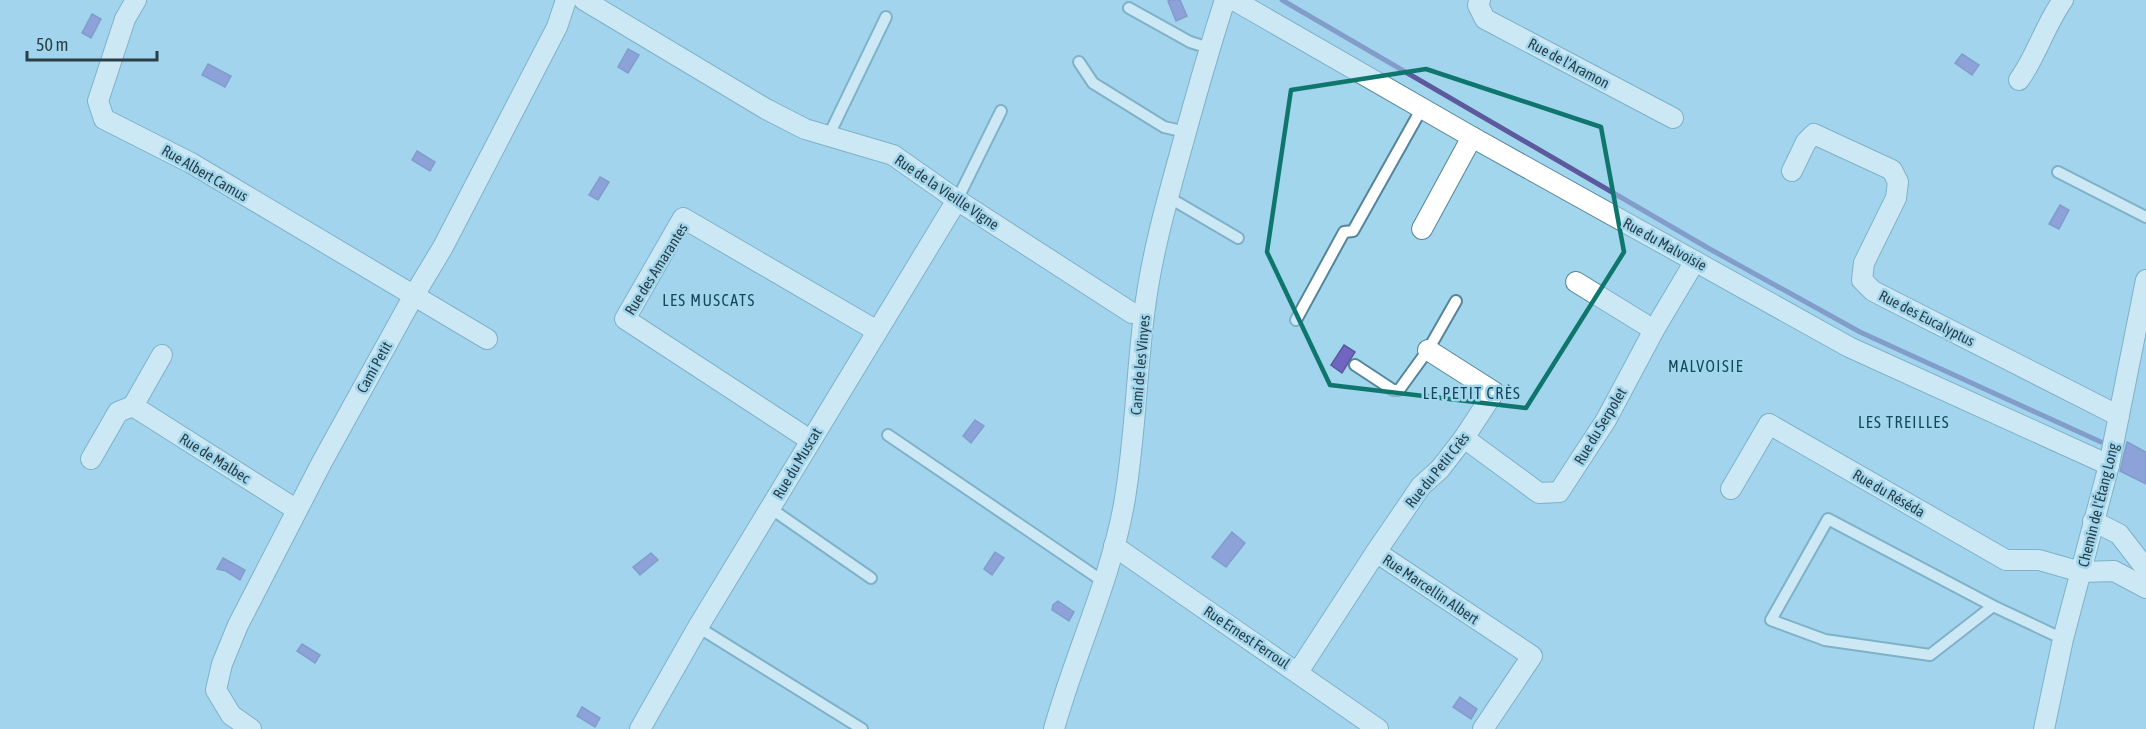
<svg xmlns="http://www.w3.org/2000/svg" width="2146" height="729" font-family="'Asap Condensed',sans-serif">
  <rect width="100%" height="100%" fill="#a2d6ed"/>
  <!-- water -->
  <g fill="#7264c1" stroke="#5c599d" stroke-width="1.5">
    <polygon points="1170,0 1180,0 1187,16 1176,21 1168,1"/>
    <polygon points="92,14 101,19 91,38 82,33"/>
    <polygon points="628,49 639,55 628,73 618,67"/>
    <polygon points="1962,54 1979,65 1972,75 1955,63"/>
    <polygon points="208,64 231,76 225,87 202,75"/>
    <polygon points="417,151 435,162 430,171 412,160"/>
    <polygon points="600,177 609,182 598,200 589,195"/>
    <polygon points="2060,205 2069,210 2059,229 2049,224"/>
    <polygon points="1344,345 1355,352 1342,373 1331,365"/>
    <polygon points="975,420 984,426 971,443 963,436"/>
    <polygon points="2127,442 2146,452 2146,484 2120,471"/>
    <polygon points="1232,532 1245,543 1226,567 1212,557"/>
    <polygon points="995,552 1004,558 992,575 984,569"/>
    <polygon points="651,553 658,560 640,575 633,567"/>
    <polygon points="223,558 245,570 240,580 226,571 217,569"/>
    <polygon points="1058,601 1074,612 1069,621 1052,610 1053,605"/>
    <polygon points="302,644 320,655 315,663 297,651"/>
    <polygon points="1460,697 1477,709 1471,719 1453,707"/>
    <polygon points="582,707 600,718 595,727 577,716"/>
  </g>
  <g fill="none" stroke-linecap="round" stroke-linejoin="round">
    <!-- stream -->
    <polyline stroke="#5c599d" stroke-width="5" points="1282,0 1708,248 1860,332 2101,442"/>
    <!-- service casing -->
    <g stroke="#54859a" stroke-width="14">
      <g id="service">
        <polyline points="1129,8 1190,42 1209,48"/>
        <polyline points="1079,62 1093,83 1164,127 1186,132"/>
        <polyline points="828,137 886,17"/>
        <polyline points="2058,172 2146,217"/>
        <polyline points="1168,197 1238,238"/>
        <polyline points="957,200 1001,111"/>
        <polyline points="1296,320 1344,232 1353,231 1422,108"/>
        <polyline points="1355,365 1393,390 1399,390 1428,350 1456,301"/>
        <polyline points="888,435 1104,582"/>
        <polyline points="770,508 871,578"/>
        <polyline points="1993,606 1930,655 1825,640 1771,620 1828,519 1993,606 2063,639"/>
        <polyline points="698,627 862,729"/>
      </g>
    </g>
    <!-- minor casing -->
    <g stroke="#54859a" stroke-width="22">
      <g id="minor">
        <polyline points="136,0 125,19 98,101 104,119 191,163 487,339"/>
        <polyline points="584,0 766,109 805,129 893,155 957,200 1132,313 1144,315"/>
        <polyline points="1234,0 1472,137 1849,347 2109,465"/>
        <polyline points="1480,0 1478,5 1485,19 1673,118"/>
        <path d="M 2019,80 C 2037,55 2045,25 2063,0"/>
        <polyline points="1792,171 1806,142 1814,134 1892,170 1898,182 1896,198 1864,263 1862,280 1873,291 2119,416"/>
        <polyline points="1422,229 1472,137"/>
        <polyline points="1576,282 1654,330"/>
        <polyline points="133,406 297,510"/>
        <polyline points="1464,438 1539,493 1559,492 1606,420 1654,330 1695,261"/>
        <polyline points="810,440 625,319 683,218 877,331"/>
        <polyline points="91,459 118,412 133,406 162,355"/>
        <polyline points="1731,489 1769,424 2006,560 2039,560 2081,572 2114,571 2146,588"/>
        <polyline points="2093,521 2119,534 2146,569"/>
        <polyline points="1114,546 1378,729"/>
        <polyline points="1376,552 1421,486 1440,469 1464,438 1494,392 1428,350"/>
        <polyline points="1298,672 1376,552 1532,656 1483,729"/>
        <polyline points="251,729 231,715 216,690 222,664 238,625 322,462 413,297 443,247 557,27 566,0"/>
        <polyline points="640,729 698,627 957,200"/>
        <path d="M 1054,729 C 1075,653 1110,582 1124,504 C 1135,442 1136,378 1144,315 C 1151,255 1168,197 1184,139 C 1197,92 1210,46 1225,0"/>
        <polyline points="2044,729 2063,639 2109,465 2146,280"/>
      </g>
    </g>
    <!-- service -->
    <use href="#service" stroke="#fff" stroke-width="10"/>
    <!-- minor -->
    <use href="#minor" stroke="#fff" stroke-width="20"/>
  </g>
  <!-- marked area -->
  <path d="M0 0H2146V729H0ZM 1426,69 L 1601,127 L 1624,252 L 1526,408 L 1330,385 L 1267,252 L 1291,90 Z" fill="#a2d6ed" fill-opacity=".55" fill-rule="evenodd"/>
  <path fill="none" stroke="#0f766e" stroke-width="4.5" stroke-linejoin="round" d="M 1426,69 L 1601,127 L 1624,252 L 1526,408 L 1330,385 L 1267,252 L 1291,90 Z"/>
  <g text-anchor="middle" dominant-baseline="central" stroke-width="5" stroke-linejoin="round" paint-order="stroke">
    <!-- street labels -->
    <g font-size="15" fill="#2a3f48" stroke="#a2d6ed">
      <text transform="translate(1569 63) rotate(28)">Rue de l'Aramon</text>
      <text transform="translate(205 173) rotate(30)">Rue Albert Camus</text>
      <text transform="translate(947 192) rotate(34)">Rue de la Vieille Vigne</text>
      <text transform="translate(1665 244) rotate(29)">Rue du Malvoisie</text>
      <text transform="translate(656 269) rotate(-58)">Rue des Amarantes</text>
      <text transform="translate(1927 318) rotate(27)">Rue des Eucalyptus</text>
      <text transform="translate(1140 365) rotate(-85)">Camí de les Vinyes</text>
      <text transform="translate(374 367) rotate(-61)">Camí Petit</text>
      <text transform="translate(1600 426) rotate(-59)">Rue du Serpolet</text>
      <text transform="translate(215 458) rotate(32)">Rue de Malbec</text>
      <text transform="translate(797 463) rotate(-59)">Rue du Muscat</text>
      <text transform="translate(1437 470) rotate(-51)">Rue du Petit Crès</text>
      <text transform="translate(1889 493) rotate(30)">Rue du Réséda</text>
      <text transform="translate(2098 505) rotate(-76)">Chemin de l'Étang Long</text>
      <text transform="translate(1431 589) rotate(34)">Rue Marcellin Albert</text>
      <text transform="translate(1247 637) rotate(34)">Rue Ernest Ferroul</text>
    </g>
    <!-- neighbourhood labels -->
    <g font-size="16" letter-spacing="1.5" fill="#14475b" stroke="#a2d6ed">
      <text x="709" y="300">LES MUSCATS</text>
      <text x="1706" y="366">MALVOISIE</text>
      <text x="1472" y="393">LE PETIT CRÈS</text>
      <text x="1904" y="422">LES TREILLES</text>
    </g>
  </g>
  <!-- scale -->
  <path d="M27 51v9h130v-9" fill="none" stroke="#2a3f48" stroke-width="3"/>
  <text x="36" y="51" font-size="18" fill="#2a3f48" stroke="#a2d6ed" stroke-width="4.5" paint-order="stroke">50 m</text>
</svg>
